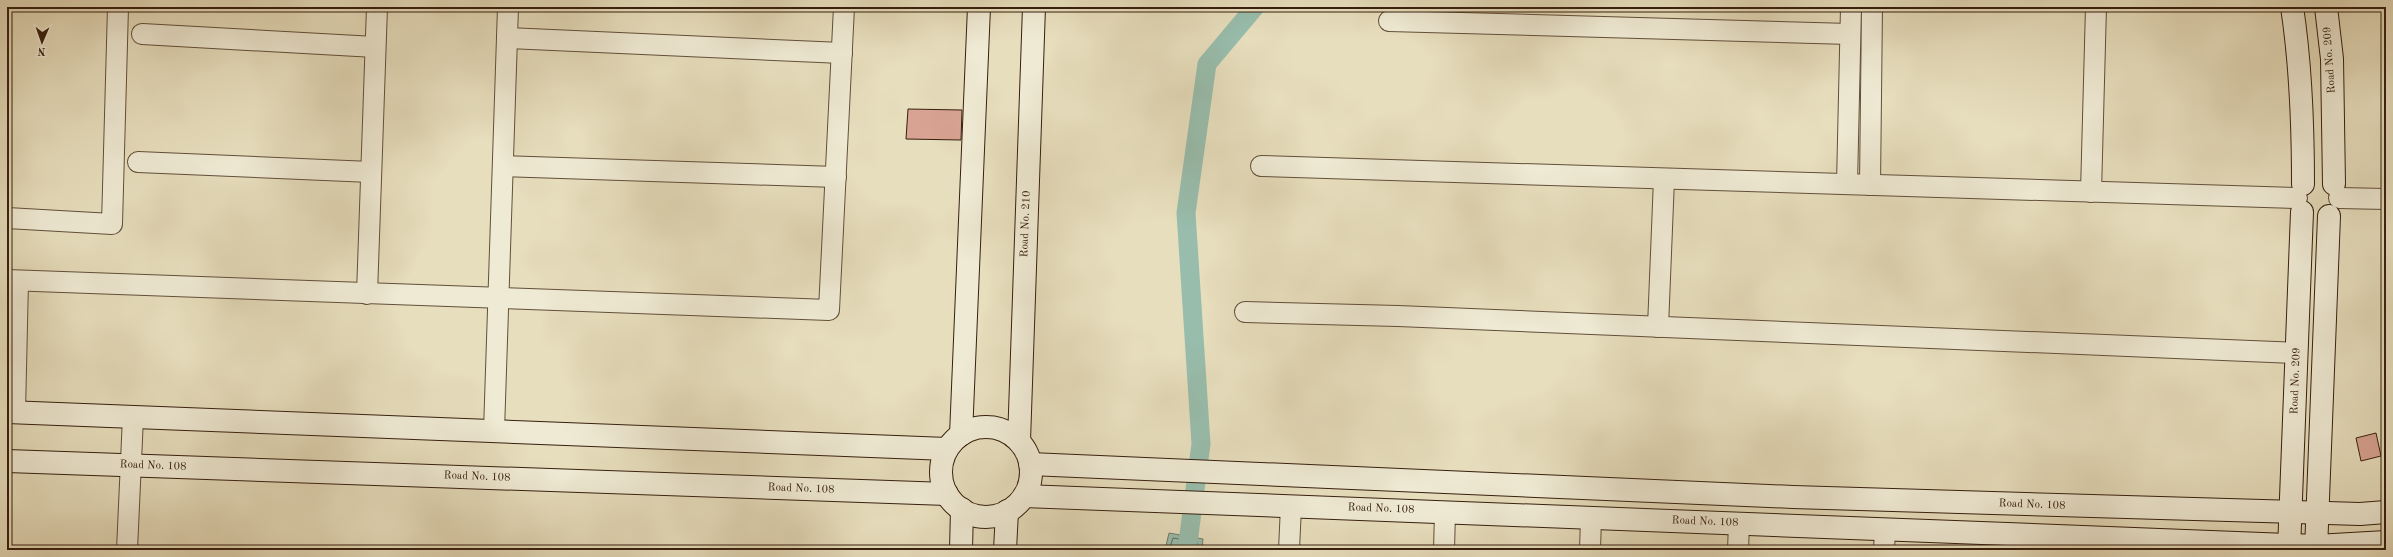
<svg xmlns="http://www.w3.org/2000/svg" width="2393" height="557" font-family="'Old Standard TT',serif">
  <rect width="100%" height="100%" fill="#e7debd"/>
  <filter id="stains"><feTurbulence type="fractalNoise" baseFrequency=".005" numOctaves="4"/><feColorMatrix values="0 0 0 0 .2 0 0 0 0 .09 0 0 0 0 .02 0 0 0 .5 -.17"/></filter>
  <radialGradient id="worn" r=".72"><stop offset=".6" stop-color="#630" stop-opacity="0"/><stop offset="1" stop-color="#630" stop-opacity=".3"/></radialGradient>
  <!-- water -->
  <polygon fill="#98bdac" stroke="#717e6d" points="1169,533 1203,539 1202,550 1165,550"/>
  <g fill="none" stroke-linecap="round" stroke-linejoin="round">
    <!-- shore -->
    <polyline stroke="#676e5d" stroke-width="1" points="1169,550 1173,538 1197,542 1198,550"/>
    <!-- canal -->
    <polyline stroke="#98bdac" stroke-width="19" points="1187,550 1201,444 1186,213 1207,64 1255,7"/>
  </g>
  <!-- building -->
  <g fill="#d8a392" stroke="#361f0e">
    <polygon points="908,109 962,110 961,140 906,139"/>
    <polygon points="2376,433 2381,456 2361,461 2356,438"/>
  </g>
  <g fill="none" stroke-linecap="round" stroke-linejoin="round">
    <!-- street casing -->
    <g stroke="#624f3a" stroke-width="22">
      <g id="street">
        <polyline points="1389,21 1850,34"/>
        <polyline points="142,34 375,47"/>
        <polyline points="507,38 842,53"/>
        <polyline points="138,162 371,172"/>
        <polyline points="503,166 836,177"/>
        <polyline points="1261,166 2297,198"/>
        <polyline points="1847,184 1851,7"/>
        <polyline points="1870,185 1872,7"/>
        <polyline points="2091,192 2096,7"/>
        <polyline points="2339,198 2386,199"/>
        <polyline points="7,218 112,224 118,7"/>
        <polyline points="7,280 829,310 844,7"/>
        <polyline points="367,294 377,7"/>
        <polyline points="1245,312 1398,316 2297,353"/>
        <polyline points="1658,327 1664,179"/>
        <polyline points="15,412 18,281"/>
        <polyline points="494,431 508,7"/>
        <polyline points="127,550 133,417"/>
        <polyline points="1289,550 1291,506"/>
        <polyline points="1444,550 1445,512"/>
        <polyline points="1590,550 1591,518"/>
        <polyline points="1738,550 1739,523"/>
        <polyline points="1884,550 1885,529"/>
      </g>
    </g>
    <!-- secondary casing -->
    <g stroke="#361f0e" stroke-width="24">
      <g id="secondary">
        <path d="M 2292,7 C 2301,66 2303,124 2303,184"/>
        <polyline points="2326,7 2332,59 2334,184"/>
        <polyline points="7,412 947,449"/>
        <circle cx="986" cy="472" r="45"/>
        <polyline points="961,435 979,7"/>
        <polyline points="1019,441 1034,7"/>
        <polyline points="7,461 947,494"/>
        <polyline points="1030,464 1793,497 2360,514 2386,512"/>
        <polyline points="1024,496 2316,546 2386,542"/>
        <polyline points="961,550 962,509"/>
        <polyline points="1005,550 1007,511"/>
        <polyline points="2289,550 2302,212"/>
        <polyline points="2316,550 2329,216"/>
      </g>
    </g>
    <!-- street -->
    <use href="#street" stroke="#efead4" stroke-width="20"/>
    <!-- secondary -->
    <use href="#secondary" stroke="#efead4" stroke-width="22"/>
  </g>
  <g text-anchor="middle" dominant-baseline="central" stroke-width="4" stroke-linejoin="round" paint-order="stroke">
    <!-- street labels -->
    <g font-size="11" fill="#361f0e" stroke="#efead4">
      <text transform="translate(2330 60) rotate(-94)">Road No. 209</text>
      <text transform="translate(1026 224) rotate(-88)">Road No. 210</text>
      <text transform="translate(2296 381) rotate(-88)">Road No. 209</text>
      <text transform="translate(153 466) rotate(2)">Road No. 108</text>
      <text transform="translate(477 477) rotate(2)">Road No. 108</text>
      <text transform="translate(801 489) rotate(2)">Road No. 108</text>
      <text transform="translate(2032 505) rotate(2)">Road No. 108</text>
      <text transform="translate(1381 509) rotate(2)">Road No. 108</text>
      <text transform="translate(1705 522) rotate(2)">Road No. 108</text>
    </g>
  </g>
  <!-- margin -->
  <rect width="2393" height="557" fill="none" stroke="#e7debd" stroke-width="24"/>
  <rect x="8" y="8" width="2377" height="541" fill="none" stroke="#361f0e" stroke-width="2"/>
  <rect x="12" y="12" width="2369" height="533" fill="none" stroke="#361f0e"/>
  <!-- north arrow -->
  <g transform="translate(42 42) rotate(182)" stroke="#efead4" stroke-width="3" paint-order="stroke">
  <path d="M0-3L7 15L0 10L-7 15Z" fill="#361f0e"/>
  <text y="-6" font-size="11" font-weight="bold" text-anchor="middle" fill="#361f0e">N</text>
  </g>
  <rect width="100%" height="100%" filter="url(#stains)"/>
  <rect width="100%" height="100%" fill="url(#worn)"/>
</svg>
